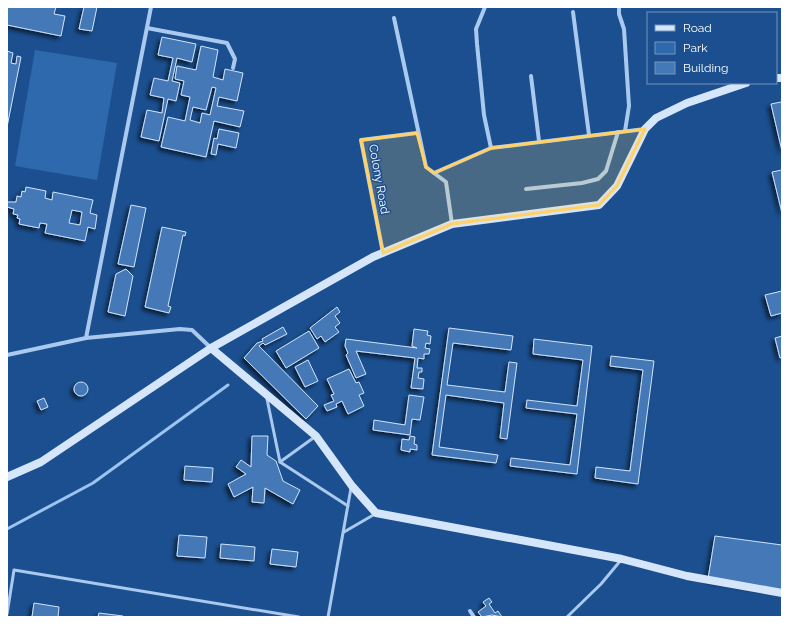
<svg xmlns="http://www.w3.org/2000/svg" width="789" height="624" font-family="Raleway,sans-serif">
  <defs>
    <filter id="shadow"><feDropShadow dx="-3" dy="3" stdDeviation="2" flood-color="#0009"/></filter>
  </defs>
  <rect width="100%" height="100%" fill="#1b4f8f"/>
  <!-- green -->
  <polygon fill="#2e69ad" points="35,50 117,63 97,180 15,166"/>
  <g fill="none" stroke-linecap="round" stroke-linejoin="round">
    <!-- stream -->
    <polyline stroke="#9cc4f0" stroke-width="3" points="7,529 93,483 228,385"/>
  </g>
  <!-- building -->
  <g fill="#4478b7" stroke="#cfe3fa" fill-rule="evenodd" filter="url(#shadow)">
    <polygon points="7,7 56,7 54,14 65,16 61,36 7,25"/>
    <polygon points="84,7 97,7 92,31 79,29"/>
    <polygon points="162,37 196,44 192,62 177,58 172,81 180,83 176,101 168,99 159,141 141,137 147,110 162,113 164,98 150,95 154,78 168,81 173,58 158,55"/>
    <path d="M 201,46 L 218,50 L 213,77 L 223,80 L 225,69 L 243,73 L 237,101 L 219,97 L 217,106 L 244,111 L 240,127 L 214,121 L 206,157 L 161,147 L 168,117 L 185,121 L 190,97 L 181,95 L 184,81 L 175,79 L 177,66 L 196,70 ZM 212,87 L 216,88 L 210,115 L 202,113 L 200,123 L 190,120 L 193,107 L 206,110 Z"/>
    <polygon points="7,51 13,53 11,63 16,64 17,56 21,57 7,127"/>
    <polygon points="781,102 782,104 782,151 771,104"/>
    <polygon points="219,129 239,133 236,148 218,144 216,155 211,154 214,138 217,139"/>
    <polygon points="782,170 782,213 772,172"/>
    <path d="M 26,187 L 46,191 L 45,198 L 52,200 L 53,192 L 93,200 L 90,213 L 97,215 L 95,229 L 88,227 L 85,241 L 45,233 L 47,224 L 40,223 L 39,228 L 19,224 L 20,219 L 17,218 L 18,215 L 13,214 L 14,209 L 7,207 L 7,202 L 16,202 L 17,196 L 21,197 L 22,191 L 25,192 ZM 72,210 L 82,212 L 80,225 L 69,223 Z"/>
    <polygon points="131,205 146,208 134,267 118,264"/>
    <polygon points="162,227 186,232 185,236 183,235 168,306 171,307 169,313 145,307"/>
    <polygon points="126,269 133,276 125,316 108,312 116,274"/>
    <polygon points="782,291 782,313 771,316 765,295"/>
    <polygon points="337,307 340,312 335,316 340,323 335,327 339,332 325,342 321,336 317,339 310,328"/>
    <polygon points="283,327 287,334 265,345 263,343 259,346 318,406 306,419 244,358 257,343 263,341 262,339"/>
    <polygon points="449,328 513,336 511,350 453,343 447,385 505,392 509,362 517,363 507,439 500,438 504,403 446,395 439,447 498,455 496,463 432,455"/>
    <polygon points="414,329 428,331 427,335 431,336 430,344 426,343 425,348 430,349 429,354 424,354 424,359 418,358 417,368 422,368 422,372 419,372 418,378 424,379 423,389 411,388 415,358 356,351 366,374 356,378 346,355 348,353 345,346 346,339 417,348 412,346"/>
    <polygon points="309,331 319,348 286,368 276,351"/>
    <polygon points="782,336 782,357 780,358 775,338"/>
    <polygon points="534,339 592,346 577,474 510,466 511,458 570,465 577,414 526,408 527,400 577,406 583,360 533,354"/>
    <polygon points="611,356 654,361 638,484 595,478 596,467 630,471 643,370 610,366"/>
    <polygon points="308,360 318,381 305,387 295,367"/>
    <polygon points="349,369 356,383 359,382 364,393 359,395 364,406 348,414 342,401 336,404 337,407 327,411 324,405 334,401 331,395 334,394 327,379"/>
    <circle cx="81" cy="389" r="7"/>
    <polygon points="409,395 424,397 420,420 412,419 410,435 373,430 374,420 405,425"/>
    <polygon points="44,398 48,407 41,410 37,401"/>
    <polygon points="252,436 268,436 267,455 276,461 283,481 300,490 293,504 265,488 264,503 252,502 253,487 234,497 228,484 246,474 236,467 241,460 251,467"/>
    <polygon points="410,436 415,437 414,444 417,445 417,450 410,449 410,452 401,450 402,439 409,440"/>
    <polygon points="185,466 213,468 212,482 184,480"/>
    <polygon points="179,535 207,537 205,558 177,556"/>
    <polygon points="715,536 782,545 782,590 708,579"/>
    <polygon points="221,544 255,547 254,561 220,558"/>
    <polygon points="272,549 298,552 296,567 270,564"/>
    <polygon points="489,598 492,602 489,604 495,613 498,611 502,617 492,615 482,617 478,612 486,606 483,602"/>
    <polygon points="34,603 59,607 58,617 32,617"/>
    <polygon points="99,613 123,616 123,617 98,617"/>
  </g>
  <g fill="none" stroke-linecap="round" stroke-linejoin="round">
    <!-- lane -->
    <g stroke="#a9c9ee" stroke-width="3">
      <polyline points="267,399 280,462 348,506"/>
      <polyline points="280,462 316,436"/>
      <polyline points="344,532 375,514"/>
      <polyline points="7,614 14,570 299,617"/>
      <polyline points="328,617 351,488"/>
      <polyline points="567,617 601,584 621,560"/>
    </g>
    <!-- street -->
    <g stroke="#a9c9ee" stroke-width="4">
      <polyline points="485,7 476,29 477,44 484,115 491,148 645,129"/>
      <polyline points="619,7 619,14 624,29 629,106 625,131"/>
      <polyline points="573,12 589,135"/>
      <polyline points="394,18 426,167 446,182 452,224"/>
      <polyline points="147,28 227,43 235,59 233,68"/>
      <polyline points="531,76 539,141"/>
      <polyline points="434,173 491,148"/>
      <polyline points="526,189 582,183 598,179 606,171 618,132"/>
      <polyline points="383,253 361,140 417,133"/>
      <polyline points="86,338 151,7"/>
      <polyline points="7,355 86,338 180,329 192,330 211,348"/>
      <polyline points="470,611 474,617"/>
    </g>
    <!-- secondary -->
    <g stroke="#d6e6fa" stroke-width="8">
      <polyline points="776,78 782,78"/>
      <polyline points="211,348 316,436 352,486 376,513 622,559 687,576 782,593"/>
      <polyline points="7,477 41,462 211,348 373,257 452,224 599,205 617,186 645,129 656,118 687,103 746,83"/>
    </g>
  </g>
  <!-- marked area -->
  <path fill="#ffd166" fill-opacity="0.2" stroke="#ffd166" stroke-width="3" stroke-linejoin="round" d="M 645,129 L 617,186 L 599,205 L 452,224 L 383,253 L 361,140 L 417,133 L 426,167 L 434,173 L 491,148 Z"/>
  <g text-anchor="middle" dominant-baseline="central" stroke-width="3" stroke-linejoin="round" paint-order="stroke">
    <!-- street labels -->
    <g font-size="12" fill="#fff" stroke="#1b4f8f">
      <text transform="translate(379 179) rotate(80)">Colony Road</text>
    </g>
  </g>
  <!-- border -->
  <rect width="789" height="624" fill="none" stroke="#ffffff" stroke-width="16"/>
  <!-- legend -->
  <rect x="647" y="12" width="130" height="72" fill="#1b4f8f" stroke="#7695bc"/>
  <rect x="655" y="25" width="20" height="6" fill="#d6e6fa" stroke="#7695bc"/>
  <text x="683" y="32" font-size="12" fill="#ffffff">Road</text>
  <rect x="655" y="42" width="20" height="12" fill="#2e69ad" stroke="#7695bc"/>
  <text x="683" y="52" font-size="12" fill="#ffffff">Park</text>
  <rect x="655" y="62" width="20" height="12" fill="#4478b7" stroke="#7695bc"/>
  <text x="683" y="72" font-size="12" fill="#ffffff">Building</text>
</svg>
